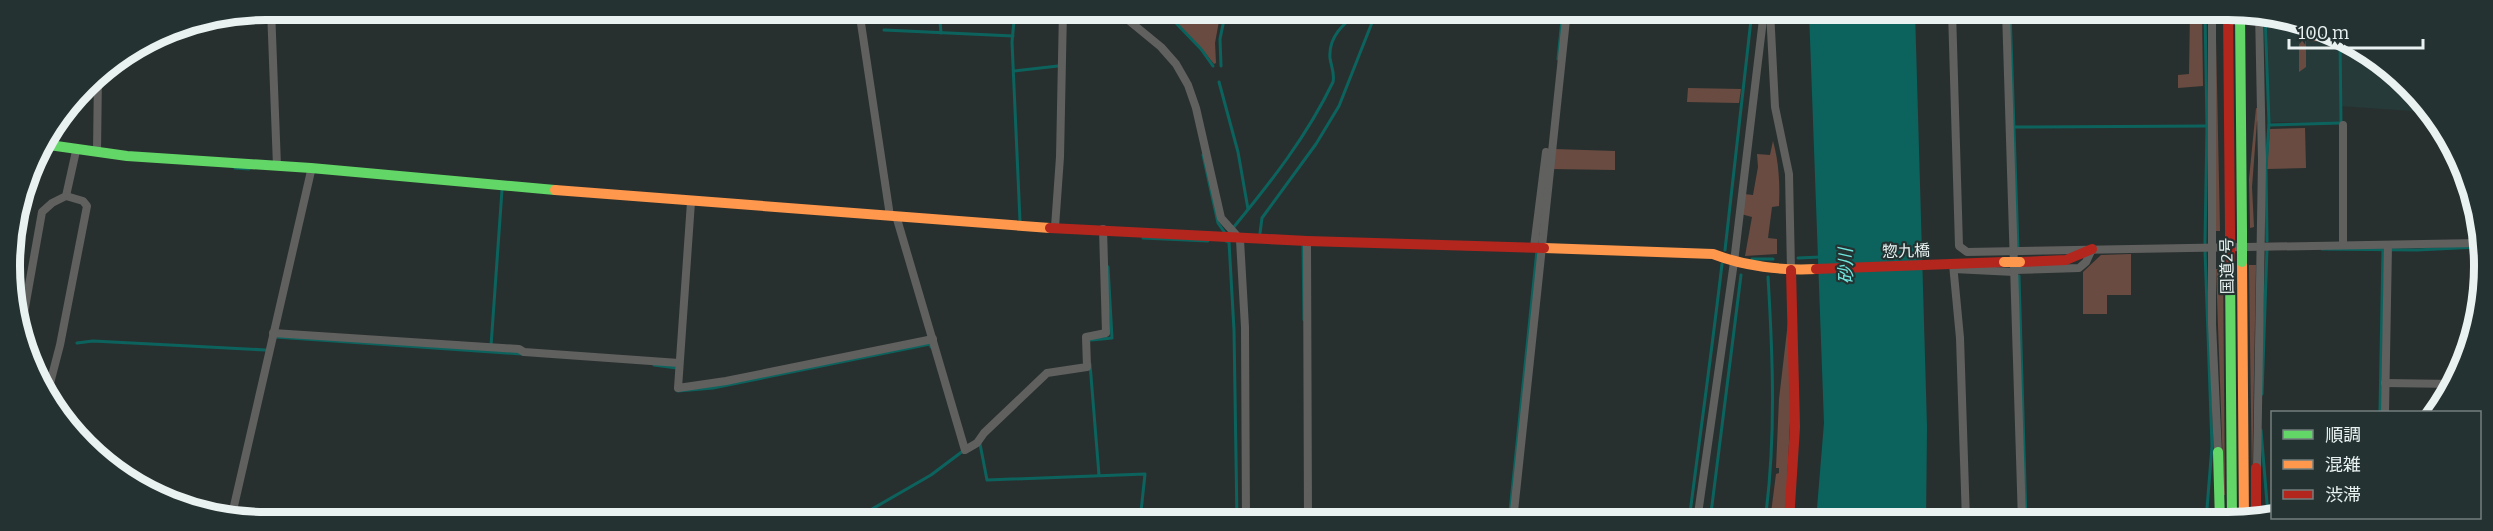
<svg xmlns="http://www.w3.org/2000/svg" width="2493" height="531" font-family="Bitter,'Noto Sans JP',serif">
  <rect width="100%" height="100%" fill="#28302f"/>
  <!-- built -->
  <polygon fill="#253a39" points="2267,13 2355,43 2431,109 2434,115 2412,111 2340,106 2340,122 2270,122"/>
  <!-- green -->
  <g fill="#6a4b41">
    <polygon points="1198,10 1221,10 1215,43 1216,63 1214,64 1202,49 1176,22"/>
    <polygon points="2190,11 2202,11 2203,86 2178,88 2178,75 2189,74"/>
    <polygon points="2299,24 2338,37 2338,42 2306,41 2306,67 2299,72"/>
    <polygon points="2216,38 2220,231 2215,231"/>
    <polygon points="1688,88 1741,89 1739,103 1687,102"/>
    <polygon points="2256,108 2259,109 2259,120 2257,121 2252,187 2254,227 2250,228 2249,179"/>
    <polygon points="2305,128 2306,168 2267,169 2270,129"/>
    <path d="M 1773,141 C 1779,163 1780,184 1779,206 L 1772,207 L 1768,238 L 1777,239 L 1777,254 L 1745,256 L 1752,217 L 1741,214 L 1744,194 L 1753,195 L 1758,167 L 1757,154 L 1770,155 Z"/>
    <polygon points="1554,149 1615,151 1615,170 1552,169"/>
    <polygon points="2131,254 2131,295 2107,295 2107,314 2083,314 2083,272 2101,255"/>
    <polygon points="2249,265 2256,265 2252,483"/>
    <polygon points="2216,269 2223,269 2225,495 2224,495"/>
    <polygon points="1788,322 1791,401 1786,505 1784,521 1770,521 1776,474 1779,473 1779,468 1776,468 1779,399"/>
  </g>
  <!-- water -->
  <polygon fill="#0c635e" points="1809,11 1915,11 1927,427 1926,521 1816,521 1824,423"/>
  <g fill="none" stroke-linecap="round" stroke-linejoin="round">
    <!-- stream -->
    <g stroke="#0c635e" stroke-width="3">
      <polyline points="939,10 941,33"/>
      <polyline points="1015,10 1012,42 1020,221"/>
      <polyline points="1160,10 1169,18"/>
      <polyline points="2010,11 2018,249"/>
      <polyline points="2205,11 2207,126 2205,243"/>
      <polyline points="2265,13 2269,123 2266,169 2267,241"/>
      <polyline points="1176,23 1201,49 1213,66"/>
      <polyline points="884,30 1013,36"/>
      <polyline points="2340,38 2341,125"/>
      <polyline points="1558,59 1563,10"/>
      <polyline points="1221,66 1220,39 1226,10"/>
      <polyline points="1014,71 1058,66"/>
      <polyline points="1219,82 1238,152 1248,209"/>
      <polyline points="2269,125 2341,123"/>
      <polyline points="2014,127 2207,126"/>
      <polyline points="1203,155 1218,223 1225,233"/>
      <polyline points="235,168 249,169"/>
      <path d="M 1233,228 C 1271,182 1307,136 1333,82 C 1335,73 1331,66 1330,58 C 1328,35 1346,22 1361,10"/>
      <polyline points="1260,233 1262,218 1316,144 1339,106 1377,10"/>
      <polyline points="1143,238 1208,241"/>
      <polyline points="1226,241 1229,242 1234,330 1237,521"/>
      <polyline points="1303,244 1304,320"/>
      <polyline points="2322,249 2417,250 2478,247"/>
      <polyline points="1725,250 1752,11"/>
      <polyline points="2205,250 2212,446 2206,521"/>
      <polyline points="1798,258 1821,257"/>
      <polyline points="1752,259 1773,259"/>
      <polyline points="2019,276 2026,521"/>
      <polyline points="276,337 522,354"/>
      <polyline points="1091,340 1112,338 1108,267"/>
      <polyline points="77,343 93,341 266,350"/>
      <polyline points="491,346 502,190"/>
      <polyline points="1090,364 1099,475"/>
      <polyline points="654,365 677,368"/>
      <polyline points="678,391 713,388 930,344 931,347"/>
      <polyline points="2262,394 2267,248"/>
      <polyline points="2380,412 2383,249"/>
      <polyline points="2261,430 2268,515"/>
      <polyline points="980,444 987,480 1145,474 1140,521"/>
      <polyline points="236,511 262,520"/>
      <polyline points="602,520 623,517 638,520"/>
      <polyline points="853,520 931,475 963,451"/>
      <polyline points="1509,521 1537,250"/>
      <path d="M 1689,521 C 1700,435 1712,350 1722,264"/>
      <polyline points="1710,521 1741,275"/>
      <path d="M 1765,521 C 1776,440 1773,359 1768,277"/>
    </g>
    <!-- street -->
    <g stroke="#60605f" stroke-width="8">
      <polyline points="271,9 277,166"/>
      <polyline points="859,10 890,216"/>
      <polyline points="1116,10 1161,47 1176,64 1188,85 1196,108 1221,218 1238,237"/>
      <polyline points="1770,11 1775,107 1789,174 1791,270"/>
      <polyline points="1952,11 1959,246 1967,252 2478,243"/>
      <polyline points="2006,11 2022,521"/>
      <polyline points="2212,11 2212,324 2218,453"/>
      <polyline points="2343,125 2343,245"/>
      <polyline points="97,151 98,75"/>
      <polyline points="691,202 678,388 726,381 933,339"/>
      <polyline points="897,219 965,450 977,443 984,433 1047,373 1087,367 1086,337 1106,333 1103,229"/>
      <polyline points="1055,227 1060,157 1063,10"/>
      <polyline points="1240,240 1245,327 1246,521"/>
      <polyline points="1307,245 1308,521"/>
      <polyline points="1534,247 1546,152"/>
      <polyline points="1953,264 1960,338 1966,521"/>
      <polyline points="1954,269 2014,272"/>
      <polyline points="2014,270 2079,268 2086,262 2092,249"/>
      <polyline points="21,330 42,212 52,203 66,196 76,151"/>
      <polyline points="273,333 519,349 524,352 679,363"/>
      <polyline points="39,376 51,379"/>
      <polyline points="2385,383 2454,384"/>
      <polyline points="48,391 60,345 87,206 83,201 66,196"/>
      <polyline points="2385,412 2388,245"/>
      <polyline points="2257,471 2262,160 2259,11"/>
      <polyline points="231,519 311,171"/>
      <polyline points="1513,521 1567,10"/>
      <polyline points="1697,521 1734,262 1764,11"/>
    </g>
    <!-- fast -->
    <g stroke="#63d668" stroke-width="10">
      <polyline points="2240,11 2242,231"/>
      <polyline points="42,144 127,156 311,168 555,190"/>
      <polyline points="2230,262 2232,521"/>
      <polyline points="2218,452 2220,521"/>
    </g>
    <!-- slow -->
    <g stroke="#ff974d" stroke-width="10">
      <polyline points="555,190 1050,228"/>
      <path d="M 1544,248 L 1713,254 C 1744,266 1782,271 1816,269"/>
      <polyline points="2242,262 2244,521"/>
    </g>
    <!-- jam -->
    <g stroke="#b3261e" stroke-width="10">
      <polyline points="2228,11 2230,231"/>
      <polyline points="1050,228 1307,241 1544,248"/>
      <polyline points="2020,262 2066,260 2092,249"/>
      <polyline points="1816,269 2004,262"/>
      <polyline points="2256,468 2256,518"/>
      <polyline points="1789,521 1795,427 1791,270"/>
    </g>
    <!-- fast-bridge -->
    <polyline stroke="#63d668" stroke-width="10" points="2242,231 2242,262"/>
    <!-- slow-bridge -->
    <polyline stroke="#ff974d" stroke-width="10" points="2004,262 2020,262"/>
    <!-- jam-bridge -->
    <polyline stroke="#b3261e" stroke-width="10" points="2230,231 2230,262"/>
  </g>
  <g text-anchor="middle" dominant-baseline="central" stroke-width="4.5" stroke-linejoin="round" paint-order="stroke">
    <!-- street labels -->
    <g font-size="16" fill="#e9f2f1" stroke="#243332">
      <text transform="translate(1906 251) rotate(-2)">惣九橋</text>
      <text transform="translate(2227 266) rotate(-91)">国道2号</text>
    </g>
    <!-- water labels -->
    <g font-size="18" font-style="italic" fill="#71e8e0" stroke="#243332">
      <text transform="translate(1846 266) rotate(-91)">砂川</text>
    </g>
  </g>
  <!-- crop -->
  <path d="M0 0H2493V531H0ZM266 20H2228A246 246 0 0 1 2474 266V266A246 246 0 0 1 2228 512H266A246 246 0 0 1 20 266V266A246 246 0 0 1 266 20Z" fill="#243332" fill-rule="evenodd"/>
  <path fill="none" stroke="#e9f2f1" stroke-width="8" d="M266 20H2228A246 246 0 0 1 2474 266V266A246 246 0 0 1 2228 512H266A246 246 0 0 1 20 266V266A246 246 0 0 1 266 20Z"/>
  <!-- legend -->
  <rect x="2271" y="411" width="210" height="108" fill="#243332" stroke="#737f7e" stroke-width="1.5"/>
  <rect x="2283" y="430" width="30" height="9" fill="#63d668" stroke="#737f7e" stroke-width="1.5"/>
  <text x="2325" y="441" font-size="18" fill="#e9f2f1">順調</text>
  <rect x="2283" y="460" width="30" height="9" fill="#ff974d" stroke="#737f7e" stroke-width="1.5"/>
  <text x="2325" y="471" font-size="18" fill="#e9f2f1">混雑</text>
  <rect x="2283" y="490" width="30" height="9" fill="#b3261e" stroke="#737f7e" stroke-width="1.5"/>
  <text x="2325" y="501" font-size="18" fill="#e9f2f1">渋滞</text>
  <!-- scale -->
  <path d="M2289 39v9h134v-9" fill="none" stroke="#e9f2f1" stroke-width="3"/>
  <text x="2298" y="39" font-size="18" fill="#e9f2f1" stroke="#243332" stroke-width="4.5" paint-order="stroke">100 m</text>
</svg>
